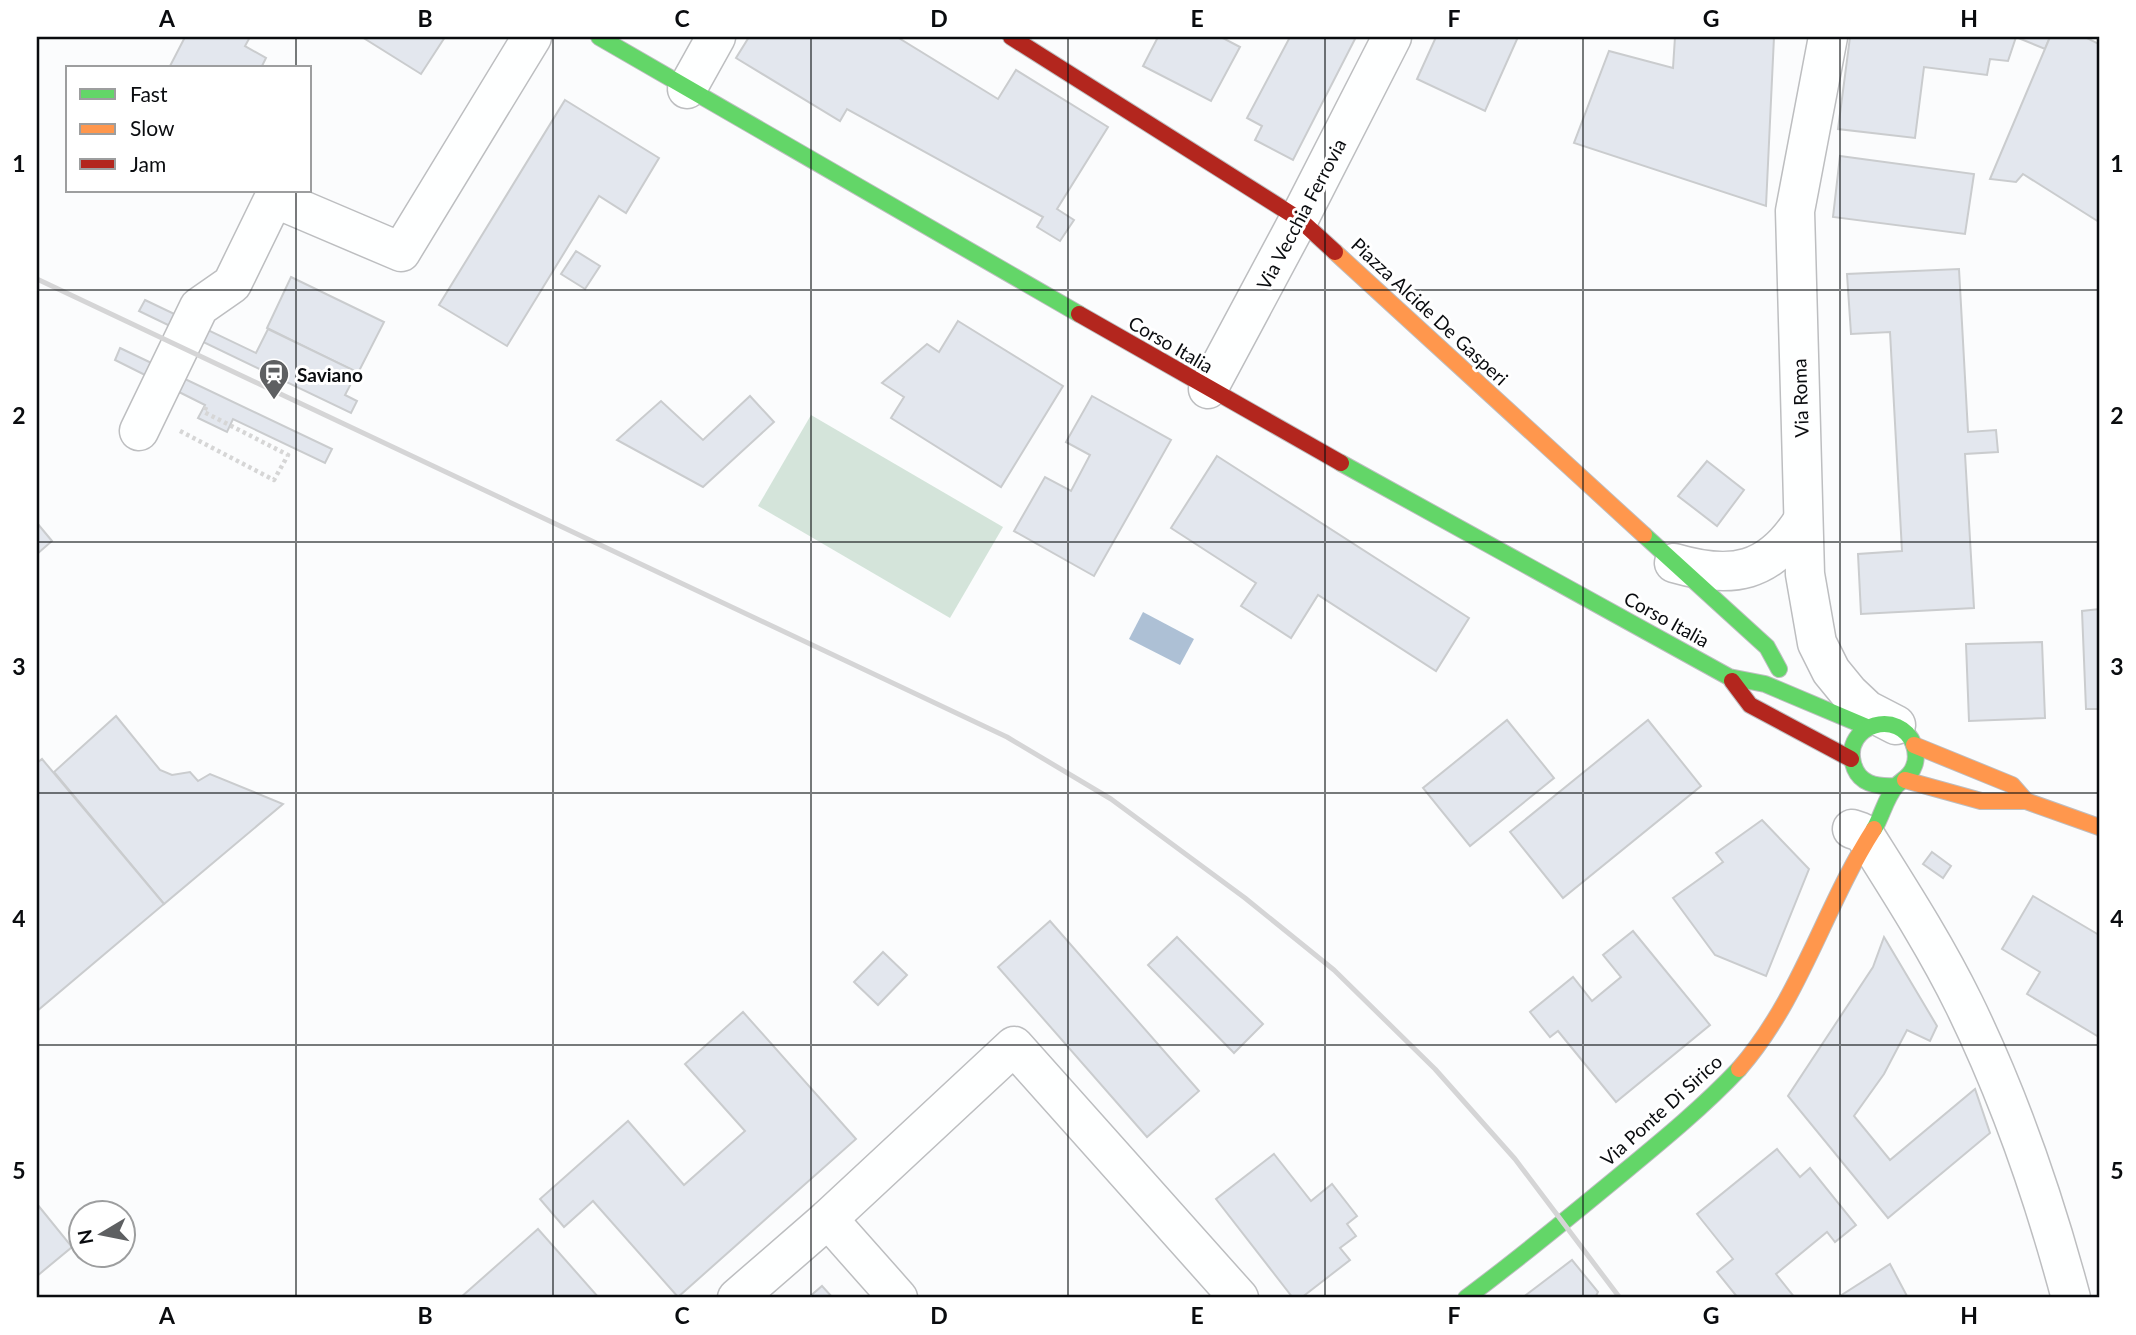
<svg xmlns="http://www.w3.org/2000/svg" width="2136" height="1335" font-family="Lato,sans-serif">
  <rect width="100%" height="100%" fill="#fbfcfd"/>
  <!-- green -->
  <polygon fill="#d4e4da" points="811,415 1003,527 950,618 758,506"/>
  <!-- water -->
  <polygon fill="#adc0d5" points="1143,612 1194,639 1180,665 1129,639"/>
  <!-- building -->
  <g fill="#e3e7ee" stroke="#caccce" stroke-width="2">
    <polygon points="185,37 250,37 245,46 266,58 261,68 169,68"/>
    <polygon points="362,37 445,37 421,74"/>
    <polygon points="749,37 897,37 998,99 1016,70 1108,127 1057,209 1074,220 1060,241 1037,227 1043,217 847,109 840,121 736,58"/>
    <polygon points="1158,37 1221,37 1240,47 1211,101 1143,66"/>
    <polygon points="1290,37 1356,37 1293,160 1255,140 1262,126 1247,118"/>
    <polygon points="1436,37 1518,37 1485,111 1417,79"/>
    <polygon points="1675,37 1774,37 1766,206 1574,143 1609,51 1673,68"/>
    <polygon points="1850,37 2016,37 2008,61 1990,59 1987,75 1924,67 1915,138 1838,129"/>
    <polygon points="2016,37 2050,37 2045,49"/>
    <polygon points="2050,37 2085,37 2099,44 2099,222 2023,174 2016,182 1990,179"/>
    <polygon points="565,100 659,158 626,213 599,196 507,346 439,305"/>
    <polygon points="1840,156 1974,174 1965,234 1833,217"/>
    <polygon points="576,251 600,266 585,289 561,274"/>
    <polygon points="1959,269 1968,432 1996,430 1998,452 1965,454 1974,608 1861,614 1858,554 1902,551 1890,332 1851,334 1847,274"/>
    <polygon points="291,277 384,322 358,373 267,328"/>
    <polygon points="145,300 256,353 268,329 357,372 345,395 357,401 351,413 139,311"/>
    <polygon points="958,321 1063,386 1001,487 891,418 904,397 882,383 927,344 939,352"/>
    <polygon points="120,348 332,449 325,463 233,419 227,432 198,418 205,405 115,360"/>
    <polygon points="750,396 774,422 703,487 617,440 661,401 703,440"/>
    <polygon points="1092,396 1171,440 1094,576 1014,531 1045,477 1071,491 1090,455 1066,442"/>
    <polygon points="1217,456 1469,618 1436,671 1318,595 1291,638 1241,606 1256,583 1171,528"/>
    <polygon points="1707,461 1744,490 1717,526 1678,496"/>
    <polygon points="37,523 52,541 37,554"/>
    <polygon points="2099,609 2099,709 2086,709 2082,611"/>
    <polygon points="2042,642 2045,718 1969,721 1966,644"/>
    <polygon points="116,716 160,770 172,775 190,772 198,781 210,774 283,804 164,904 54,772"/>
    <polygon points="1507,720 1554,778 1470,846 1423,788"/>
    <polygon points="1648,720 1701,786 1563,898 1510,832"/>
    <polygon points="42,759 164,904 37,1011 37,763"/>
    <polygon points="1762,820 1809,869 1766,976 1715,955 1673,898 1723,862 1716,853"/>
    <polygon points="1932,852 1951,866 1943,878 1923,864"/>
    <polygon points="2033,896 2099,935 2099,1037 2027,994 2040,972 2002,949"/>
    <polygon points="1050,921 1199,1091 1147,1137 998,967"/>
    <polygon points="1633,931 1710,1025 1616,1102 1558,1031 1550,1037 1530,1012 1573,977 1592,1001 1621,977 1603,955"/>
    <polygon points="1177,937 1263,1024 1234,1053 1148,965"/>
    <polygon points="1884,937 1937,1026 1930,1041 1907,1030 1884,1074 1854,1116 1890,1160 1975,1089 1990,1133 1888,1218 1788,1096 1873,967"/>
    <polygon points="883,952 907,975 878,1005 854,982"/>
    <polygon points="743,1012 856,1139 678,1297 593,1201 564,1227 540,1199 628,1121 684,1185 745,1131 685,1064"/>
    <polygon points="1777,1149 1800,1177 1810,1168 1856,1225 1835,1242 1827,1232 1776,1274 1795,1298 1738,1298 1717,1272 1733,1259 1697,1214"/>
    <polygon points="1274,1154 1311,1201 1332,1184 1357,1216 1347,1224 1356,1236 1340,1248 1350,1260 1301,1298 1293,1298 1216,1199"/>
    <polygon points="37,1204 72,1247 37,1276"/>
    <polygon points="538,1229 599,1298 460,1298"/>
    <polygon points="1572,1260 1598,1292 1595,1298 1522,1298"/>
    <polygon points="1890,1264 1908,1298 1837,1298"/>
    <polygon points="822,1286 833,1298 808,1298"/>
  </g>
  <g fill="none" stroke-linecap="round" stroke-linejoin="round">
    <!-- street casing -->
    <g stroke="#bdbec0" stroke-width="41">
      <g id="street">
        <polyline points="1828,37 1795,211 1805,574 1817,643 1831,671 1849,693 1867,710 1896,725"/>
        <polyline points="687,89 716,37"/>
        <polyline points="1208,389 1299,219 1392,37"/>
        <polyline points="139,431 199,307 232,284 274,198 401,252 532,37"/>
        <path d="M 1674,563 C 1732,580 1770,573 1803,520"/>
        <path d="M 1852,829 L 1861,832 L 1868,840 C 1902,894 1936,947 1964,1004 C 2010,1098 2044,1197 2071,1298"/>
        <polyline points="828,1219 898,1298"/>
        <polyline points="737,1298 828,1219 1014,1046 1239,1298"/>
      </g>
    </g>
    <!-- fast casing -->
    <g stroke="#bdbec0" stroke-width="18">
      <g id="fast">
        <polyline points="599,37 1079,314"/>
        <polyline points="1341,463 1729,677 1765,684 1867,727"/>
        <polyline points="1644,535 1767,647 1779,669"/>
        <path d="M 1874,829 C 1882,816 1886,797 1896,786 C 1903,779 1911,776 1914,766 C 1917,759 1916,752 1914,745 C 1900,708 1843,724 1853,763 C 1858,784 1876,787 1895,786"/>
        <path d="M 1466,1298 C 1520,1258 1572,1215 1624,1172 C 1664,1139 1704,1106 1739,1069"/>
      </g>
    </g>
    <!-- slow casing -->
    <g stroke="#bdbec0" stroke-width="18">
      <g id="slow">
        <polyline points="1335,252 1644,535"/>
        <polyline points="1914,745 2012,785 2026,801"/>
        <polyline points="1905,780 1981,801 2026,801 2099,827"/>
        <path d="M 1739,1069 C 1801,998 1824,907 1874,829"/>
      </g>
    </g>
    <!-- jam casing -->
    <g stroke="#bdbec0" stroke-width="18">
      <g id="jam">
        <polyline points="1011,37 1299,219 1335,252"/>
        <polyline points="1079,314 1341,463"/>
        <polyline points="1732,681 1750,705 1851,759"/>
      </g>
    </g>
    <!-- path -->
    <polyline stroke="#d6d6d6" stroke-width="4.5" stroke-dasharray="3.5 3.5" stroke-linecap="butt" points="180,431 274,480 288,455 204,412 207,405"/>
    <!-- street -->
    <use href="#street" stroke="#feffff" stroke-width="38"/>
    <!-- fast -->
    <use href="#fast" stroke="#63d668" stroke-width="16"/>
    <!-- slow -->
    <use href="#slow" stroke="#ff974d" stroke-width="16"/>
    <!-- jam -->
    <use href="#jam" stroke="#b3261e" stroke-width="16"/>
    <!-- rail -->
    <polyline stroke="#d5d5d6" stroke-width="5" points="37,279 1007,737 1111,799 1245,898 1334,970 1435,1069 1515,1159 1620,1298"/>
  </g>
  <!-- grid -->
  <path fill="none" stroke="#0a0c0f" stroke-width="2" stroke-opacity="0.55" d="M 296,37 L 296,68M 553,37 L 553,1298M 811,37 L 811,1298M 1068,37 L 1068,1298M 1325,37 L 1325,1298M 1583,37 L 1583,1298M 1840,37 L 1840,1298M 296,191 L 296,1298M 37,290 L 2099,290M 37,542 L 2099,542M 37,793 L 2099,793M 37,1045 L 2099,1045"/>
  <!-- icons -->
  <defs>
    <g id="station-pin" transform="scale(1.575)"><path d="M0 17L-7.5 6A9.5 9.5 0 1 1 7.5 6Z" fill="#5e6062" stroke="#fff"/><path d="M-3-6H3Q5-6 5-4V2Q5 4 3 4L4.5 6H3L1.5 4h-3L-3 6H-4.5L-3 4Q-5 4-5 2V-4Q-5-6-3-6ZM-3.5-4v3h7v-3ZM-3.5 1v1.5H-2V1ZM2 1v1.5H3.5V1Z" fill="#fff"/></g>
  </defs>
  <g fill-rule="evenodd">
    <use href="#station-pin" x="274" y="374"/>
  </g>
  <g text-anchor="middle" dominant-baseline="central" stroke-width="6" stroke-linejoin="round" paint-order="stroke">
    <!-- street labels -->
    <g font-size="19" fill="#0a0c0f" stroke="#fff">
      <text transform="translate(1301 214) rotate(-62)">Via Vecchia Ferrovia</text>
      <text transform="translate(1430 311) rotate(43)">Piazza Alcide De Gasperi</text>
      <text transform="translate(1171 344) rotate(30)">Corso Italia</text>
      <text transform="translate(1800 398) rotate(-92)">Via Roma</text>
      <text transform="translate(1667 619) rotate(29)">Corso Italia</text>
      <text transform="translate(1661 1110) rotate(-42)">Via Ponte Di Sirico</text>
    </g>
    <!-- poi labels -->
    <g font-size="19" font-weight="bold" fill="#0a0c0f" stroke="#fff" text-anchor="start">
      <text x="297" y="374">Saviano</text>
    </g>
  </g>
  <!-- border -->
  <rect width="2136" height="1335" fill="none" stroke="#ffffff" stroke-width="77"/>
  <!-- legend -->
  <rect x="66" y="66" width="245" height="126" fill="#ffffff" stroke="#9d9e9f" stroke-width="2"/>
  <rect x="80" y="89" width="35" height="10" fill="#63d668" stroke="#9d9e9f" stroke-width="2"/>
  <text x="130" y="102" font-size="21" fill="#0a0c0f">Fast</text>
  <rect x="80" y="124" width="35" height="10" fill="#ff974d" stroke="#9d9e9f" stroke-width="2"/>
  <text x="130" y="136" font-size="21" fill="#0a0c0f">Slow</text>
  <rect x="80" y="159" width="35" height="10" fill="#b3261e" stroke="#9d9e9f" stroke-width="2"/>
  <text x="130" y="172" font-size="21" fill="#0a0c0f">Jam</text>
  <!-- north arrow -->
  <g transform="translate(102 1234) rotate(260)"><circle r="33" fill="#ffffff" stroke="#9d9e9f" stroke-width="2"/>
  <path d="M0-5L12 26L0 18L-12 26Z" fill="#5e6062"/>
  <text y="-10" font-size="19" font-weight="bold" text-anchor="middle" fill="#0a0c0f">N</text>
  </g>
  <rect x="38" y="38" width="2060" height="1258" fill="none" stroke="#0a0c0f" stroke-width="2.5"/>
  <g font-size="23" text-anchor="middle" font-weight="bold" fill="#0a0c0f">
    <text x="167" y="27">A</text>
    <text x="425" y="27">B</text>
    <text x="682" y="27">C</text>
    <text x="939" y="27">D</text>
    <text x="1197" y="27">E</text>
    <text x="1454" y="27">F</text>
    <text x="1711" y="27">G</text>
    <text x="1969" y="27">H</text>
    <text x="19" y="172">1</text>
    <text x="2117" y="172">1</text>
    <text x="19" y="424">2</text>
    <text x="2117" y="424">2</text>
    <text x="19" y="675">3</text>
    <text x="2117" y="675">3</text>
    <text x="19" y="927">4</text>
    <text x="2117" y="927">4</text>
    <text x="19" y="1179">5</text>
    <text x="2117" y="1179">5</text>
    <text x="167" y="1324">A</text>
    <text x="425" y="1324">B</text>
    <text x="682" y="1324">C</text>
    <text x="939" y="1324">D</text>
    <text x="1197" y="1324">E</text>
    <text x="1454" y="1324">F</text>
    <text x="1711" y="1324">G</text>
    <text x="1969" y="1324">H</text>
  </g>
</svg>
